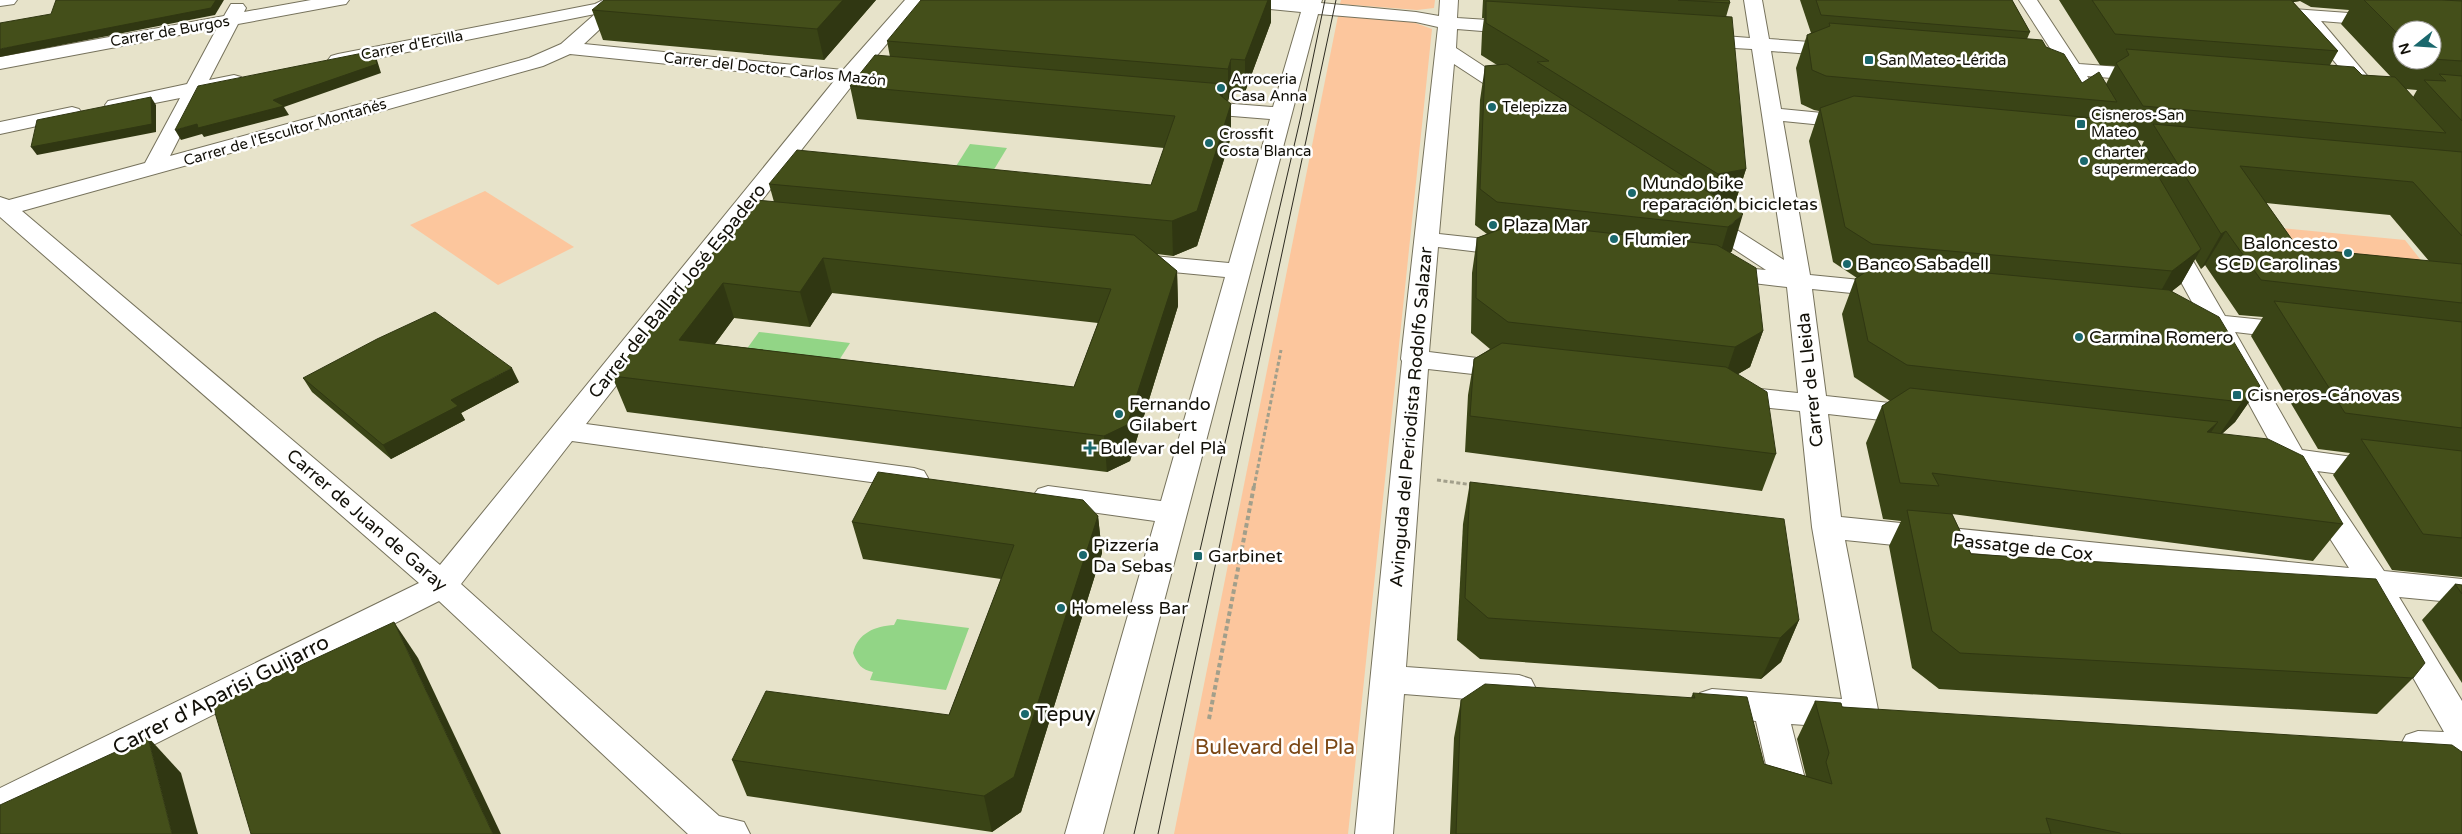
<svg xmlns="http://www.w3.org/2000/svg" width="2462" height="834" font-family="'Varela Round',sans-serif">
  <rect width="100%" height="100%" fill="#e7e3ca"/>
  <!-- green -->
  <g fill="#fcc69d">
    <polygon points="1341,0 1435,0 1434,8 1417,10 1340,4"/>
    <polygon points="1338,16 1410,21 1432,29 1348,834 1174,834"/>
    <polygon points="485,191 574,247 498,285 410,225"/>
    <polygon points="2261,226 2405,240 2439,283 2289,267"/>
  </g>
  <!-- water -->
  <g fill="#92d586">
    <polygon points="970,144 1007,148 984,186 946,182"/>
    <polygon points="759,332 850,343 831,373 738,361"/>
    <path d="M 897,619 L 969,628 L 946,690 L 870,680 L 873,672 C 862,670 857,664 853,653 C 858,633 875,626 894,625 Z"/>
  </g>
  <g fill="none" stroke-linecap="round" stroke-linejoin="round">
    <!-- minor casing -->
    <g stroke="#76725c" stroke-width="2">
      <g id="minor">
        <polygon points="0,0 17,0 14,4 0,6"/>
        <path d="M 311,0 L 349,0 L 346,4 L 340,5 L 238,24 L 209,80 L 234,75 L 241,77 L 244,81 L 241,85 L 202,93 L 170,156 L 529,58 L 561,44 L 595,14 L 338,66 L 331,64 L 328,60 L 331,56 L 338,54 L 595,4 L 603,0 L 631,0 L 584,44 L 843,70 L 905,0 L 924,0 L 863,72 L 870,74 L 873,78 L 870,82 L 854,83 L 586,424 L 914,468 L 924,471 L 928,478 L 924,485 L 914,488 L 572,441 L 461,584 L 719,816 L 744,822 L 750,834 L 688,834 L 439,601 L 0,822 L 0,788 L 419,583 L 0,217 L 0,197 L 9,200 L 145,163 L 180,98 L 115,111 L 108,109 L 105,105 L 108,101 L 187,84 L 217,28 L 0,69 L 0,57 L 224,16 L 231,4 L 243,4 L 246,8 L 244,12 ZM 570,54 L 834,81 L 440,565 L 22,211 L 543,66 Z"/>
        <polygon points="1217,0 1322,0 1321,3 1416,12 1439,16 1440,0 1458,0 1457,18 1520,22 1527,24 1529,28 1527,32 1520,34 1457,29 1456,48 1523,92 1526,96 1523,100 1516,102 1509,100 1454,64 1439,234 1513,242 1521,244 1525,249 1521,254 1513,256 1438,247 1429,352 1509,362 1518,364 1522,370 1518,376 1509,378 1428,369 1406,667 1519,675 1531,679 1536,689 1531,699 1519,703 1404,694 1393,834 1355,834 1402,361 1401,359 1438,27 1416,22 1318,14 1103,834 1065,834 1155,521 1048,506 1038,503 1033,496 1038,489 1048,486 1161,501 1225,277 1131,268 1123,266 1119,261 1123,256 1131,254 1229,263 1270,119 1195,113 1188,111 1185,107 1188,103 1195,101 1273,107 1301,12 1226,5 1220,4"/>
        <polygon points="1744,0 1762,0 1769,39 1839,44 1846,46 1849,50 1846,54 1839,56 1771,51 1781,109 1853,116 1860,118 1863,122 1860,126 1853,128 1783,121 1810,275 1891,283 1900,285 1903,290 1900,295 1891,297 1812,289 1826,396 1917,406 1927,409 1931,415 1927,421 1917,424 1828,414 1841,517 2349,568 2284,467 2257,462 2253,455 2257,448 2272,446 2208,329 2176,324 2172,319 2176,314 2185,311 2198,313 2158,240 2162,235 2170,233 2178,235 2225,316 2294,323 2303,325 2307,331 2303,337 2294,339 2235,332 2302,450 2389,462 2393,469 2389,476 2379,479 2317,471 2384,571 2462,579 2462,603 2399,597 2462,701 2462,763 2418,761 2406,757 2400,746 2406,735 2418,731 2444,732 2365,593 1845,540 1879,715 1874,725 1862,729 1854,726 1848,728 1791,724 1808,791 1803,802 1790,807 1777,802 1772,791 1756,721 1712,717 1700,713 1695,703 1700,693 1712,689 1842,699 1812,527 1800,411 1731,404 1721,401 1718,395 1721,389 1731,386 1798,393 1787,287 1711,278 1708,273 1711,268 1720,266 1766,270 1696,224 1693,219 1696,214 1704,212 1712,214 1784,260 1752,49 1698,46 1691,44 1689,40 1691,36 1698,34 1750,38"/>
        <polygon points="2019,0 2037,0 2079,64 2148,69 2155,71 2158,75 2155,79 2148,81 2087,76 2090,80 2087,84 2080,86 2073,84 2066,74 2030,70 2027,66 2030,62 2059,62"/>
        <polygon points="2266,7 2390,16 2392,20 2390,24 2383,26 2321,21 2380,91 2383,95 2380,99 2373,101 2366,99 2307,29 2305,25 2310,20 2260,16 2257,12 2260,8"/>
        <polygon points="72,107 79,109 82,113 79,117 0,134 0,122"/>
      </g>
    </g>
    <!-- path-far1 -->
    <g stroke="#a29f8b" stroke-width="3" stroke-dasharray="4 2.5" stroke-linecap="butt">
      <polyline points="1437,480 1473,485"/>
      <polyline points="1254,487 1281,350"/>
    </g>
    <!-- path -->
    <polyline stroke="#a29f8b" stroke-width="4" stroke-dasharray="4.5 3" stroke-linecap="butt" points="1209,719 1254,486"/>
    <!-- minor -->
    <use href="#minor" fill="#fff" fill-rule="evenodd"/>
    <!-- tram -->
    <g stroke="#2c2a20" stroke-width="1">
      <polyline points="1134,834 1301,116 1325,0"/>
      <polyline points="1158,834 1336,0"/>
    </g>
  </g>
  <!-- wall -->
  <g fill="#3a4416" fill-rule="evenodd">
    <polygon points="876,0 824,60 603,40 592,10"/>
    <polygon points="1483,0 1729,0 1730,3 1726,17 1746,169 1735,203 1728,205 1732,251 1730,253 1763,331 1750,367 1738,374 1776,454 1762,491 1465,452 1468,395 1474,359 1490,349 1471,333 1472,273 1477,238 1487,234 1475,225 1480,100 1485,66 1497,65 1481,55 1482,33 1484,18 1482,18"/>
    <path d="M 1800,0 L 2012,0 L 2030,32 L 2027,39 L 2046,47 L 2082,83 L 2106,84 L 2115,66 L 2100,65 L 2059,0 L 2462,0 L 2462,577 L 2392,570 L 2333,475 L 2350,453 L 2318,449 L 2251,336 L 2263,317 L 2239,315 L 2205,265 L 2201,269 L 2195,259 L 2181,284 L 2172,291 L 2260,386 L 2235,422 L 2222,434 L 2343,524 L 2313,561 L 1952,514 L 1971,554 L 2413,678 L 2377,714 L 1939,689 L 1912,668 L 1889,546 L 1901,521 L 1883,519 L 1866,443 L 1882,406 L 1890,401 L 1854,377 L 1842,314 L 1855,279 L 1857,278 L 1833,262 L 1809,141 L 1819,111 L 1814,110 L 1801,104 L 1796,68 L 1807,35 L 1811,33 ZM 2300,1 L 2311,7 L 2349,10 L 2341,24 L 2391,77 L 2362,75 L 2330,65 L 2338,51 L 2293,2 ZM 2402,30 L 2432,30 L 2432,60 L 2402,60 ZM 2405,89 L 2417,90 L 2413,97 ZM 2111,113 L 2112,114 L 2115,120 L 2108,119 ZM 2137,140 L 2144,141 L 2141,147 ZM 2266,203 L 2390,215 L 2429,261 L 2298,248 Z"/>
    <path d="M 1271,22 L 1245,92 L 1231,90 L 1228,101 L 1227,101 L 1231,137 L 1197,246 L 1173,256 L 1157,254 L 1177,271 L 1178,306 L 1130,461 L 1107,472 L 627,412 L 612,376 L 774,202 L 769,184 L 1151,185 L 1164,148 L 857,119 L 850,86 L 890,57 L 887,41 ZM 832,293 L 1098,323 L 1074,387 L 715,344 L 734,318 L 810,327 Z"/>
    <polygon points="303,378 519,382 461,413 465,420 391,459 312,392"/>
    <polygon points="1470,482 1799,620 1781,662 1761,679 1480,659 1457,640 1463,524"/>
    <polygon points="1098,516 1102,553 1021,812 992,832 747,796 732,760 949,715 1001,579 863,559 852,522"/>
    <polygon points="2455,584 2462,585 2462,683 2422,620"/>
    <polygon points="1693,693 1764,764 1806,776 1797,739 1815,701 2462,834 1450,834 1454,738 1461,700 1691,698"/>
  </g>
  <!-- shaded-wall -->
  <g fill="#303712">
    <polygon points="216,0 224,0 215,15 0,57 0,49"/>
    <polygon points="843,0 876,0 824,60 817,29"/>
    <polygon points="1267,0 1271,0 1271,22 1245,92 1245,60"/>
    <polygon points="2293,0 2301,0 2300,1 2293,2 2289,6"/>
    <polygon points="373,51 377,60 381,73 284,107 289,115 204,137 202,134 181,140 175,130 273,100"/>
    <polygon points="1231,59 1231,90 1228,101 1228,69"/>
    <polygon points="1223,84 1223,117 1220,95"/>
    <polygon points="151,97 156,105 156,132 37,155 31,147"/>
    <polygon points="1231,104 1231,137 1197,246 1173,256 1172,221"/>
    <polygon points="1746,169 1735,203 1708,209 1718,174"/>
    <polygon points="1743,214 1732,251 1717,264 1728,227"/>
    <polygon points="2226,231 2205,265 2201,269 2221,234"/>
    <polygon points="2201,249 2181,284 2152,307 2172,271"/>
    <polygon points="823,258 832,293 810,327 800,292"/>
    <polygon points="1177,271 1178,306 1130,461 1107,472 1104,436"/>
    <polygon points="723,283 734,318 691,376 679,340"/>
    <polygon points="1763,331 1750,367 1723,383 1735,347"/>
    <polygon points="512,368 519,382 461,413 465,420 391,459 383,445 451,400"/>
    <polygon points="2260,386 2235,422 2217,438 2242,402"/>
    <polygon points="2218,422 2193,459 2207,432"/>
    <polygon points="1098,516 1102,553 1021,812 992,832 984,796"/>
    <polygon points="1799,620 1781,662 1761,679 1780,638"/>
    <polygon points="394,622 418,658 501,834 493,834"/>
    <polygon points="148,737 181,773 198,834 172,834"/>
  </g>
  <!-- building -->
  <g fill="#444f1a" stroke="#303712" fill-rule="evenodd">
    <polygon points="56,0 216,0 211,8 0,49 0,23 51,14"/>
    <polygon points="604,0 843,0 817,29 592,10"/>
    <polygon points="921,0 1268,0 1245,60 1231,59 1228,69 887,41"/>
    <polygon points="1678,0 1729,0 1730,3"/>
    <polygon points="1816,0 2012,0 2030,32 1821,15"/>
    <polygon points="2092,0 2291,0 2338,51 2115,34"/>
    <polygon points="2364,0 2442,0 2462,1 2462,61 2432,59 2432,30 2402,30 2402,38"/>
    <polygon points="1486,1 1732,17 1746,169 1718,174 1537,62 1549,61 1486,23"/>
    <polygon points="1829,23 2042,40 2046,47 2064,54 2082,83 2099,72 2117,102 1826,76 1812,70 1807,35 1830,26"/>
    <polygon points="2126,49 2354,67 2362,75 2395,77 2446,133 2143,106 2116,63 2129,55"/>
    <polygon points="373,51 377,64 273,100 284,106 198,128 197,124 175,130 198,86"/>
    <polygon points="875,55 1223,84 1220,95 1231,104 1197,211 1172,221 769,184 797,150 1151,185 1175,116 850,86"/>
    <polygon points="1507,64 1743,214 1728,227 1497,202 1480,189 1485,66"/>
    <polygon points="2439,74 2462,76 2462,121 2424,80 2446,81"/>
    <polygon points="1854,96 2126,121 2201,249 2172,271 1872,244 1845,227 1820,108"/>
    <polygon points="151,97 152,124 31,147 37,120"/>
    <polygon points="2153,124 2462,152 2462,236 2413,182 2240,166 2298,248 2462,264 2462,303 2261,280 2226,231 2221,234"/>
    <path d="M 756,200 L 1134,235 L 1177,271 L 1127,425 L 1104,436 L 612,376 ZM 823,258 L 1111,289 L 1074,387 L 679,340 L 723,283 L 800,292 Z"/>
    <polygon points="1517,223 1717,245 1756,268 1763,331 1735,347 1508,322 1476,298 1477,238"/>
    <polygon points="1879,263 2169,290 2219,317 2260,386 2242,402 1907,365 1868,341 1855,279"/>
    <polygon points="2274,301 2462,322 2462,428 2345,413"/>
    <polygon points="435,312 512,368 451,400 458,406 383,445 303,378 377,339"/>
    <polygon points="1502,343 1726,367 1767,392 1776,454 1470,416 1474,359"/>
    <polygon points="1910,388 2218,422 2207,432 2268,439 2303,456 2343,524 1932,473 1939,486 1900,483 1882,406"/>
    <polygon points="2361,439 2462,451 2462,538 2423,534"/>
    <polygon points="878,472 1083,500 1098,516 1014,777 984,796 732,760 766,691 949,715 1014,545 852,522"/>
    <polygon points="1470,482 1784,519 1799,620 1780,638 1488,618 1465,598"/>
    <polygon points="1907,510 1952,514 1971,554 2376,579 2425,663 2413,678 1960,653 1932,631"/>
    <polygon points="2455,584 2462,585 2462,594"/>
    <polygon points="394,622 493,834 251,834 213,706"/>
    <polygon points="1485,684 1695,698 1693,693 1747,697 1764,764 1832,784 1826,762 1829,753 1815,701 1841,703 1842,707 2452,745 2462,752 2462,834 2121,834 2120,833 2046,818 2051,834 1456,834 1461,700"/>
    <polygon points="148,737 172,834 0,834 0,805"/>
  </g>
  <!-- markers -->
  <g fill="#1a686d" stroke="#fff" stroke-width="2">
    <rect x="1864" y="55" width="10" height="10" rx="2.5"/>
    <circle cx="1221" cy="88" r="5"/>
    <circle cx="1492" cy="107" r="5"/>
    <rect x="2076" y="119" width="10" height="10" rx="2.5"/>
    <circle cx="1209" cy="143" r="5"/>
    <circle cx="2084" cy="161" r="5"/>
    <circle cx="1632" cy="193" r="5"/>
    <circle cx="1493" cy="225" r="5"/>
    <circle cx="1614" cy="239" r="5"/>
    <circle cx="2348" cy="253" r="5"/>
    <circle cx="1847" cy="264" r="5"/>
    <circle cx="2079" cy="337" r="5"/>
    <rect x="2232" y="390" width="10" height="10" rx="2.5"/>
    <circle cx="1119" cy="414" r="5"/>
    <path d="M1087.5 440.5h5v5h5v5h-5v5h-5v-5h-5v-5h5z"/>
    <circle cx="1083" cy="555" r="5"/>
    <rect x="1193" y="551" width="10" height="10" rx="2.5"/>
    <circle cx="1061" cy="608" r="5"/>
    <circle cx="1025" cy="714" r="5"/>
  </g>
  <g text-anchor="middle" dominant-baseline="central" stroke-width="5" stroke-linejoin="round" paint-order="stroke">
    <!-- far-street labels -->
    <g font-size="15" fill="#121008" stroke="#fff">
      <text transform="translate(170 31) rotate(-10)">Carrer de Burgos</text>
      <text transform="translate(412 45) rotate(-11)">Carrer d'Ercilla</text>
      <text transform="translate(775 69) rotate(6)">Carrer del Doctor Carlos Mazón</text>
      <text transform="translate(285 132) rotate(-16)">Carrer de l'Escultor Montañés</text>
    </g>
    <!-- far-poi labels -->
    <g font-size="15" fill="#121008" stroke="#fff" text-anchor="start">
      <text x="1879" y="60">San Mateo-Lérida</text>
      <text x="1231" y="79">Arroceria<tspan x="1231" dy="17">Casa Anna</tspan></text>
      <text x="1502" y="107">Telepizza</text>
      <text x="2091" y="115">Cisneros-San<tspan x="2091" dy="17">Mateo</tspan></text>
      <text x="1219" y="134">Crossfit<tspan x="1219" dy="17">Costa Blanca</tspan></text>
      <text x="2094" y="152">charter<tspan x="2094" dy="17">supermercado</tspan></text>
    </g>
    <!-- poi labels -->
    <g font-size="18" fill="#121008" stroke="#fff" text-anchor="start">
      <text x="1642" y="183">Mundo bike<tspan x="1642" dy="21">reparación bicicletas</tspan></text>
      <text x="1503" y="225">Plaza Mar</text>
      <text x="1624" y="239">Flumier</text>
      <text x="2338" y="243" text-anchor="end">Baloncesto<tspan x="2338" dy="21">SCD Carolinas</tspan></text>
      <text x="1857" y="264">Banco Sabadell</text>
      <text x="2089" y="337">Carmina Romero</text>
      <text x="2247" y="395">Cisneros-Cánovas</text>
      <text x="1129" y="404">Fernando<tspan x="1129" dy="21">Gilabert</tspan></text>
      <text x="1100" y="448">Bulevar del Plà</text>
      <text x="1093" y="545">Pizzería<tspan x="1093" dy="21">Da Sebas</tspan></text>
      <text x="1208" y="556">Garbinet</text>
      <text x="1071" y="608">Homeless Bar</text>
    </g>
    <!-- street labels -->
    <g font-size="18" fill="#121008" stroke="#fff">
      <text transform="translate(677 291) rotate(-51)">Carrer del Ballarí José Espadero</text>
      <text transform="translate(1810 380) rotate(-96)">Carrer de Lleida</text>
      <text transform="translate(1411 417) rotate(-85)">Avinguda del Periodista Rodolfo Salazar</text>
      <text transform="translate(367 520) rotate(41)">Carrer de Juan de Garay</text>
      <text transform="translate(2023 547) rotate(6)">Passatge de Cox</text>
    </g>
    <!-- near-street labels -->
    <g font-size="21" fill="#121008" stroke="#fff">
      <text transform="translate(221 695) rotate(-27)">Carrer d'Aparisi Guijarro</text>
    </g>
    <!-- near-poi labels -->
    <g font-size="21" fill="#121008" stroke="#fff" text-anchor="start">
      <text x="1035" y="714">Tepuy</text>
    </g>
    <!-- near-park labels -->
    <g font-size="21" fill="#7b4715" stroke="#fff">
      <text x="1275" y="747">Bulevard del Pla</text>
    </g>
  </g>
  <!-- north arrow -->
  <g transform="translate(2417 45) rotate(253)"><circle r="24" fill="#ffffff" stroke="#a09f9c"/>
  <path d="M0-4L9 19L0 12L-9 19Z" fill="#1a686d"/>
  <text y="-8" font-size="14" font-weight="bold" text-anchor="middle" fill="#121008">N</text>
  </g>
</svg>
